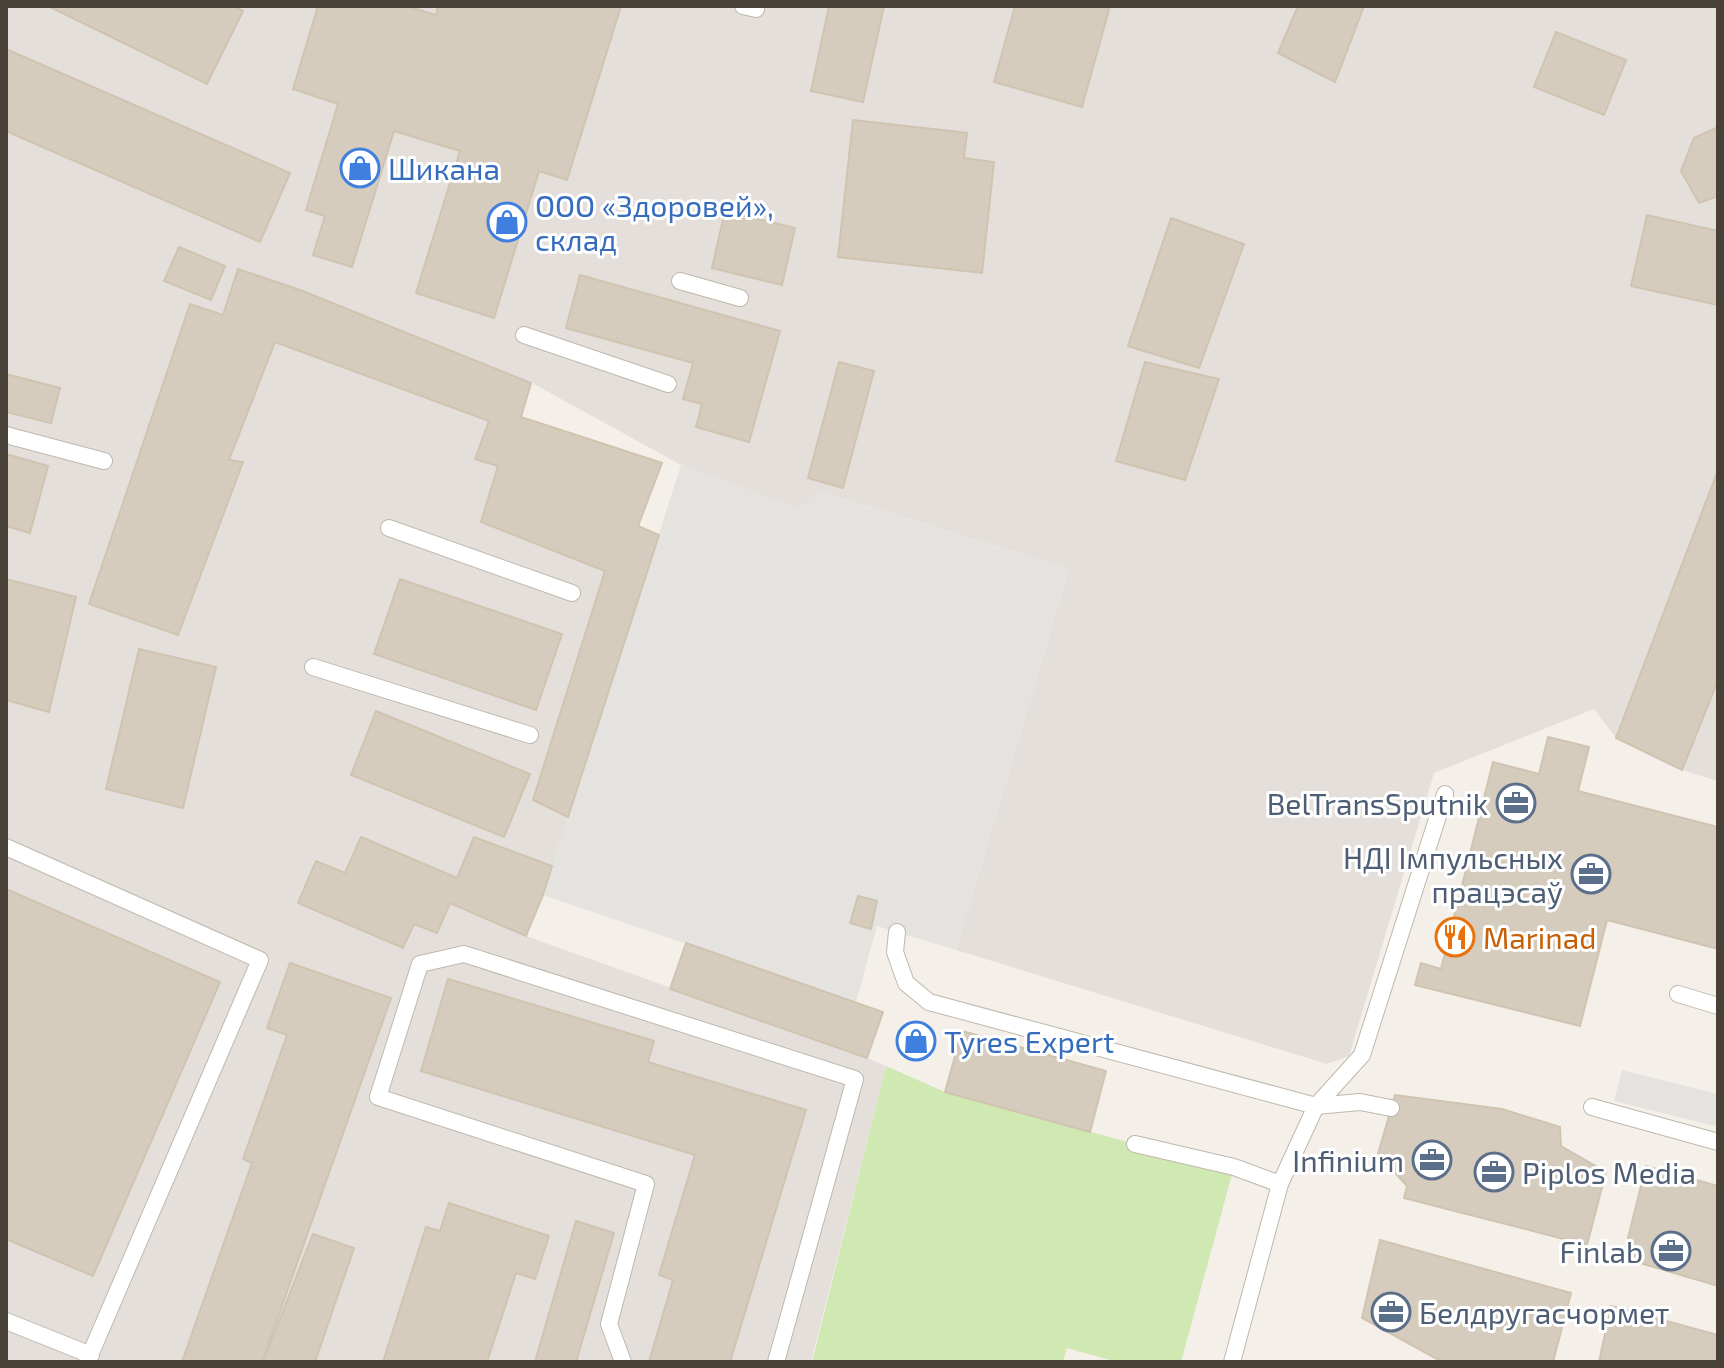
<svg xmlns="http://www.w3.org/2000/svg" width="1724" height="1368" font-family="'Exo 2',sans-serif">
  <rect width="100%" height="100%" fill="#f4f0e9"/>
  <!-- industrial -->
  <polygon fill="#e4dfda" points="6,6 1718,6 1718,781 1682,770 1616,738 1594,709 1434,773 1349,1056 1327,1064 956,950 1069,569 819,491 799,509 681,465 532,383 521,417 662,463 638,526 659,535 543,895 526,936 867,1058 886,1066 811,1362 6,1362"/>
  <!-- green -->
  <polygon fill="#d0e8b2" points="886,1066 945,1092 1135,1144 1234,1167 1181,1362 1117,1362 1067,1348 1063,1362 812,1362"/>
  <!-- parking -->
  <g fill="#e5e3e0">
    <polygon points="681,465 799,509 818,491 1069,569 956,950 877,926 856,1002 543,895"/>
    <polygon points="1622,1070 1718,1094 1718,1127 1614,1101"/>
  </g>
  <!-- building -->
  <g fill="#d6ccbe" stroke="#d0c4b1" stroke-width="2">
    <polygon points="48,6 233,6 243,11 207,84"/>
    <polygon points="318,6 407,6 436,15 438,6 621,6 567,180 539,171 494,318 416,293 460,151 394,131 352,267 313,255 325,216 306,210 338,104 293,89"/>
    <polygon points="829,6 884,6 863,102 811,91"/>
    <polygon points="1015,6 1110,6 1082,107 994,82"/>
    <polygon points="1298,6 1364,6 1335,82 1278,53"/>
    <polygon points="1556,32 1626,60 1604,115 1534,87"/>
    <polygon points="6,49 290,173 260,242 6,131"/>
    <polygon points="853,120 967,133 964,158 994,162 982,273 838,257"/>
    <polygon points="1718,127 1718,196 1699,203 1681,171 1694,138"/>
    <polygon points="725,211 795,228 782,285 712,268"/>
    <polygon points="1647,215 1718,231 1718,305 1631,286"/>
    <polygon points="1171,218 1244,244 1199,368 1128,346"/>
    <polygon points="179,247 225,266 211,300 164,281"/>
    <polygon points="238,269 300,290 531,383 521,417 662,463 638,526 659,535 568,817 533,800 605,571 481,522 498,466 475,459 489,421 275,342 229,460 243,462 178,635 89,604 190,304 223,315"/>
    <polygon points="580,275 780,331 749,442 696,427 702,404 683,399 693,363 566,328"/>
    <polygon points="839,362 874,371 843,488 808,478"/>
    <polygon points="1145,362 1219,379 1185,480 1116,461"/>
    <polygon points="6,374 60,388 51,423 6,412"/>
    <polygon points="6,454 48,466 30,533 6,526"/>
    <polygon points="1718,470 1718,680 1682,770 1616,738"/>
    <polygon points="6,579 76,597 49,712 6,700"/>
    <polygon points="400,579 562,634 536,710 374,654"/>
    <polygon points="139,649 216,667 183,808 106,789"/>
    <polygon points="376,711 530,774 504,837 351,775"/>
    <polygon points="1548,737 1589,747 1578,791 1718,827 1718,949 1607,920 1580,1026 1415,985 1421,963 1441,969 1493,762 1539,774"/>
    <polygon points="361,837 457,878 474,837 552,866 543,895 526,936 450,903 437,933 414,924 403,948 298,903 316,861 345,873"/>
    <polygon points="6,889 220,982 93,1276 6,1239"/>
    <polygon points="858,896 877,901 871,929 850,923"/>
    <polygon points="686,943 883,1012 867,1058 670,989"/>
    <polygon points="290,963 391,998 262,1362 182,1362 252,1163 243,1159 287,1035 267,1028"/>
    <polygon points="448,979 654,1041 648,1062 806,1110 730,1362 649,1362 673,1280 659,1275 695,1155 421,1071"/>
    <polygon points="962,1031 1106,1071 1090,1132 945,1092"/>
    <polygon points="1395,1095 1502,1109 1560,1127 1561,1146 1606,1172 1587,1245 1404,1198 1407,1186 1378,1154"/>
    <polygon points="1646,1166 1718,1186 1718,1286 1623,1258"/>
    <polygon points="449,1203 549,1236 535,1279 516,1273 487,1362 383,1362 426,1227 440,1231"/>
    <polygon points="576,1221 614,1233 576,1362 535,1362"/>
    <polygon points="313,1234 354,1248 315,1362 263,1362"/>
    <polygon points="1380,1240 1571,1293 1553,1362 1448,1362 1437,1359 1362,1318"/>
    <polygon points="1611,1306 1718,1335 1718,1362 1599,1362"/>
  </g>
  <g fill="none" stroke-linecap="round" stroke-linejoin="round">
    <!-- service casing -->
    <g stroke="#bfb8ab" stroke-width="18">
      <g id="service">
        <polyline points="743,6 756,9"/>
        <polyline points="680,281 740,298"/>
        <polyline points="524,335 668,384"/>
        <polyline points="6,435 104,461"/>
        <polyline points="389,528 572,593"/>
        <polyline points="313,667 530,735"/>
        <polyline points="6,847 260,960 87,1362"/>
        <polyline points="897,932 895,952 906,983 929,1002 1316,1106 1360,1102 1391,1108"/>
        <polyline points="1678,994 1718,1006"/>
        <polyline points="1592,1107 1718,1142"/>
        <polyline points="1135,1144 1234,1167 1280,1184"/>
        <polyline points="6,1321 91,1355"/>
        <polyline points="623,1362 609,1324 646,1184 378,1097 420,964 464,954 855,1079 776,1362"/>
        <polyline points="1232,1362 1280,1184 1316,1106 1362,1055 1445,794"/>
      </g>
    </g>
    <!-- service -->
    <use href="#service" stroke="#fff" stroke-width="16"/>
  </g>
  <!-- icons -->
  <defs>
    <g id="shop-ring" transform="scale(2)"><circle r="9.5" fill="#fff" stroke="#3f7fe0" stroke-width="1.5"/><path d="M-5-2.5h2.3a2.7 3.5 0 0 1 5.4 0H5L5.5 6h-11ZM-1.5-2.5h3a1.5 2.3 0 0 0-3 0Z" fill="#3f7fe0"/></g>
    <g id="office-ring" transform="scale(2)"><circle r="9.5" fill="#fff" stroke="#5c6f8a" stroke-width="1.5"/><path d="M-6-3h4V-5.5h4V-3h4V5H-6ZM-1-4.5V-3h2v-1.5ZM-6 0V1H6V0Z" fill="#5c6f8a"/></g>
    <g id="restaurant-ring" transform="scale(2)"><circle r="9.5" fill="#fff" stroke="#e8710a" stroke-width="1.5"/><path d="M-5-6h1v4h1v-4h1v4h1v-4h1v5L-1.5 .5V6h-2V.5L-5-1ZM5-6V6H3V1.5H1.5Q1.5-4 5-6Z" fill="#e8710a"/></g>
  </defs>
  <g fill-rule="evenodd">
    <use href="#shop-ring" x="360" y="168"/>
    <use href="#shop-ring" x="507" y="222"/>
    <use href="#office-ring" x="1516" y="803"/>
    <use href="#office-ring" x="1591" y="874"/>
    <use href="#restaurant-ring" x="1455" y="937"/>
    <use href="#shop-ring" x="916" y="1041"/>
    <use href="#office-ring" x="1432" y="1160"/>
    <use href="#office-ring" x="1494" y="1172"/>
    <use href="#office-ring" x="1671" y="1251"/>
    <use href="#office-ring" x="1391" y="1312"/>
  </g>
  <g text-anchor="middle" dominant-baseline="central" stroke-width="6" stroke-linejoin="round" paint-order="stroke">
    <!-- shop labels -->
    <g font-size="30" fill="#366cbe" stroke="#fff" text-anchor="start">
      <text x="388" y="168">Шикана</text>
      <text x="535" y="205">ООО «Здоровей»,<tspan x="535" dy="34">склад</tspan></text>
      <text x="944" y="1041">Tyres Expert</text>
    </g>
    <!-- service labels -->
    <g font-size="30" fill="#4e5e75" stroke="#fff" text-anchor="end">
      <text x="1488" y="803">BelTransSputnik</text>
      <text x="1563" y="857">НДІ Імпульсных<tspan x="1563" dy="34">працэсаў</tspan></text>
      <text x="1404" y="1160">Infinium</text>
      <text x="1522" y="1172" text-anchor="start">Piplos Media</text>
      <text x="1643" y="1251">Finlab</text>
      <text x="1419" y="1312" text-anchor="start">Белдругасчормет</text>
    </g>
    <!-- food labels -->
    <g font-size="30" fill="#c56008" stroke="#fff" text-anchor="start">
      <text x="1483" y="937">Marinad</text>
    </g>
  </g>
  <!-- border -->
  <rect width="1724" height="1368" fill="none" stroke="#474137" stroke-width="16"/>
</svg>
